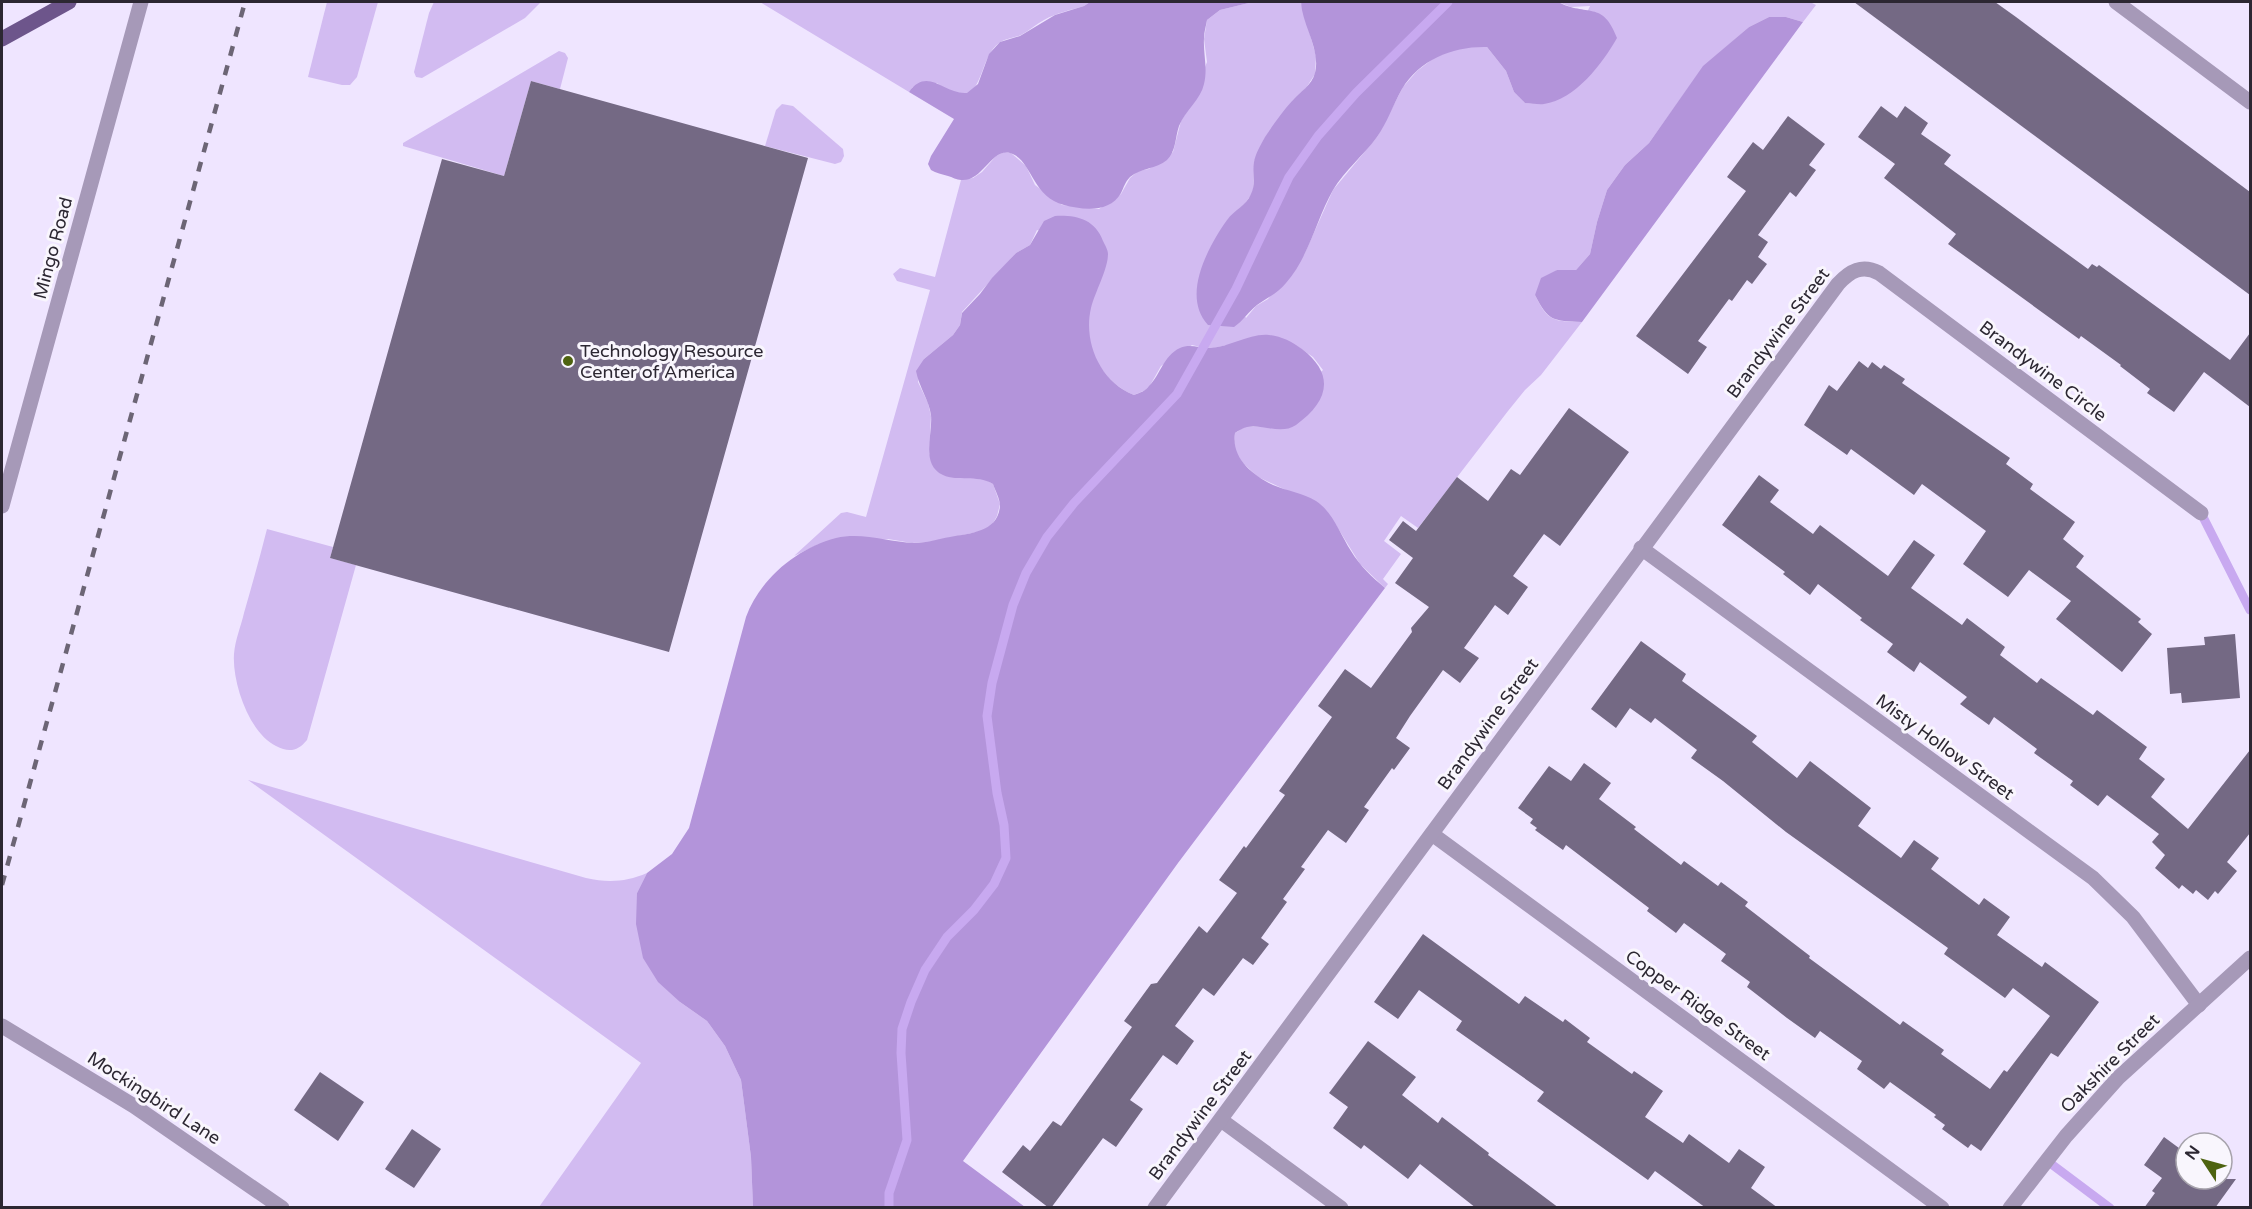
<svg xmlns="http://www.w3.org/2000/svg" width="2252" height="1209" font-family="'Varela Round',sans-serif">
  <rect width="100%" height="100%" fill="#efe5ff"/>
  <!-- green -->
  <g fill="#d2bbf1">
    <polygon points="327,2 378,2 357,77 350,85 342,85 308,77"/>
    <polygon points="434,2 541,2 525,18 422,78 416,77 414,72 429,13"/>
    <path d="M 760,2 L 1090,2 L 1084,6 C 1071,10 1056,13 1044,20 C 1036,24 1029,31 1021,35 C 1014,38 1004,39 999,43 C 975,60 986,119 937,83 L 913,87 L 909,92 Z"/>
    <path d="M 1253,2 L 1301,2 L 1316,56 L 1315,74 L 1306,88 L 1293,100 L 1264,139 L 1254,162 L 1253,192 L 1246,202 L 1228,219 L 1210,249 L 1246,318 L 1256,306 L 1268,299 L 1304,255 L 1333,190 L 1377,137 L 1403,87 L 1417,71 L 1434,58 L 1451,50 L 1471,46 L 1487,47 L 1506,71 L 1514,92 L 1525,103 L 1544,104 L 1590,6 L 1571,7 L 1558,2 L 1810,2 L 1816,5 L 1803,22 L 1786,17 L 1769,17 L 1749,27 L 1703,67 L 1649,143 L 1625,165 L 1607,190 L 1597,222 L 1590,254 L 1576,270 L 1557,270 L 1535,295 C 1548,322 1553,321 1582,322 L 1541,375 L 1525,390 L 1508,411 L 1418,528 L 1401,516 L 1384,541 L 1401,554 L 1383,579 L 1388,584 L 1385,588 L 1360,564 L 1336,525 L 1288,491 L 1258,477 L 1244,464 L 1236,454 L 1234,442 L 1235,433 L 1245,427 L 1260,427 L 1323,370 L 1313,357 L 1297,346 L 1227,345 L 1209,349 L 1192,345 L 1161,366 L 1148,389 L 1134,395 C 1108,385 1087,355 1088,326 C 1088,301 1103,278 1108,254 L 1037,230 L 1030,245 L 1016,253 L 962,312 L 960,325 L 953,335 L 924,359 L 918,382 L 928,403 L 931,416 L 929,454 L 966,478 L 982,478 L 993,484 L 1000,504 L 997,516 L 992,525 L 982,531 L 929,542 L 912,543 L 888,539 L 819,544 L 794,556 L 841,513 L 847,512 L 866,517 L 930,290 L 897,281 L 893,274 L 900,268 L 935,277 L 961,180 L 973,178 L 982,172 L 996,156 L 1004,152 L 1011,153 L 1026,166 L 1035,185 L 1062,205 L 1099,209 L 1121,194 L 1130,178 L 1138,171 L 1149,169 L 1173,152 L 1181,121 L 1188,110 L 1207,62 L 1204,39 L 1207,20 L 1220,10 Z"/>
    <polygon points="559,51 565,53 568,58 560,89 531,81 504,176 403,146 403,143"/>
    <polygon points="782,104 793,106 843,149 844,156 841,162 835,164 765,146 776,110"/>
    <path d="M 267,529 L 333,547 L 330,558 L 356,565 L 307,740 C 298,751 289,753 276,746 C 249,733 232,682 234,654 C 235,640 241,626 244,613 C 252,585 260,557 267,529 Z"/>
    <path d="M 248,780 L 586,878 C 608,883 626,882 647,873 L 637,893 L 680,1002 L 707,1021 L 725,1046 L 741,1080 L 751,1157 L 753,1207 L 539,1207 L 641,1063 Z"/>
  </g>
  <!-- forest -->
  <g fill="#b394da">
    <path d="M 1090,2 L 1253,2 L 1220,10 L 1207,20 C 1206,26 1204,32 1204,38 C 1203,54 1208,68 1204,84 C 1201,99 1185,111 1179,126 C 1175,138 1176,151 1167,160 C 1156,169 1141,168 1130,177 C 1125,182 1124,187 1121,193 C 1110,213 1083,210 1064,205 C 1031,196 1032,159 1010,153 C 991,148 983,182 961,180 C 957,180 952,177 948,176 C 942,174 936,173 931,170 L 928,164 L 931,156 L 954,119 L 909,92 C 928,66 944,95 967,93 L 978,84 L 989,54 L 1000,42 L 1020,36 L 1055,15 L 1084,6 Z"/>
    <path d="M 1301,2 L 1558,2 C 1587,17 1603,0 1617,38 C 1603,63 1575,100 1544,104 C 1539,105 1531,103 1525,103 L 1514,92 L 1506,71 L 1487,47 C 1454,46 1420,59 1402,89 C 1393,105 1387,123 1377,137 C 1363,156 1345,170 1333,190 C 1316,220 1309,257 1286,283 C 1278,293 1267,298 1257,305 C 1249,311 1243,321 1234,327 L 1208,325 C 1181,296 1208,247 1227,220 C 1234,210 1246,206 1251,194 C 1256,184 1252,173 1254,162 C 1255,155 1261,144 1265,137 C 1273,125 1282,112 1292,101 C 1300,92 1312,85 1315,73 C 1321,49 1302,25 1301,2 Z"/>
    <path d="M 1769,17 L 1786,17 L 1803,22 L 1582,322 C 1553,321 1548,321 1535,295 L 1541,278 L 1557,270 L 1576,270 L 1590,254 L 1597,222 L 1607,190 L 1625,165 L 1649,143 L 1703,66 L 1749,27 Z"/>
    <path d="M 1055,216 C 1076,215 1095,219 1103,241 C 1105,245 1108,250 1108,254 C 1108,269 1095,292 1091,308 C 1083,342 1100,382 1134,395 C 1139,393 1146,391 1149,386 C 1161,374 1163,356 1180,348 C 1191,343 1200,349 1211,348 C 1230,347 1250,333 1269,335 C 1281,336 1292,342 1302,349 C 1336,375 1328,402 1296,425 C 1281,435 1263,424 1247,427 C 1243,428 1238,431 1235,433 C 1231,458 1252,475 1273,485 C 1287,491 1303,493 1316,501 C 1333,512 1340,534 1351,551 C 1360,566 1372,577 1385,588 L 1178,863 L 963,1161 L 1025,1207 L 753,1207 L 751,1157 L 741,1080 L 725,1046 L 707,1021 L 680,1002 L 658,982 L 643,958 L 636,924 L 637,893 L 647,873 L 672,854 L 689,828 L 746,617 C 760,579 797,548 836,538 C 863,532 888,542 914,543 C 927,543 938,539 950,537 C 971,533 998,532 1000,506 C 1000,499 995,490 993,484 C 976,474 958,482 943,475 C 920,464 933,435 931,415 C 929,400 919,387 916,371 L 924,359 L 953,335 L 960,325 L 962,313 L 980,294 L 992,278 L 1016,253 L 1030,245 L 1044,221 Z"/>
  </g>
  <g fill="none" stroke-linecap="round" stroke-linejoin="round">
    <!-- stream -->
    <g stroke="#c8a9f0" stroke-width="9">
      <polyline points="2201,513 2250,610"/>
      <polyline points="2046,1160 2110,1208"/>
      <polyline points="889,1208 889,1193 907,1140 901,1053 902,1029 911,1002 925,970 947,937 974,910 994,884 1006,858 1004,825 997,793 987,716 992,683 1013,605 1026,573 1047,537 1074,503 1177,394 1236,289 1289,177 1318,136 1356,93 1448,2"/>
    </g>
  </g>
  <!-- building -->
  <g fill="#746984">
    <polygon points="1854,2 1995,2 2016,17 2250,192 2250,295"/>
    <polygon points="531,81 808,158 669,652 330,558 442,159 504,176"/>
    <polygon points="1881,106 1897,118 1905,106 1928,123 1921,134 1951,155 1944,164 2088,269 2092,264 2097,267 2099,265 2230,360 2250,333 2250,407 2204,372 2174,412 2147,393 2150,389 2120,366 2121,365 2081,336 2079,339 1948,244 1956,234 1884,178 1895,164 1858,137"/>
    <polygon points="1788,116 1825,144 1809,165 1816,170 1796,197 1790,192 1758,235 1768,242 1758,257 1767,264 1752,284 1747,280 1732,301 1729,299 1698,341 1707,347 1688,374 1636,336 1746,191 1727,177 1753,142 1763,150"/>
    <polygon points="1859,361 1868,368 1872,362 1881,369 1884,365 1905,379 1902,383 2010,458 2006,464 2033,484 2030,489 2075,522 2063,539 2084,556 2076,567 2141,619 2138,622 2152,634 2122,672 2056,619 2071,601 2029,570 2008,597 1963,564 1986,531 1922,484 1914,495 1851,449 1847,455 1804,425 1829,385 1837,391"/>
    <polygon points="1569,408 1629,452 1560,546 1544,534 1513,576 1528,587 1508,615 1495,605 1464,648 1479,658 1460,683 1443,670 1410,716 1396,738 1410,748 1394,770 1392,768 1364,807 1369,810 1346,843 1328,830 1301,867 1305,869 1283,899 1287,902 1261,938 1269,944 1253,965 1243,958 1214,996 1203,988 1175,1026 1194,1041 1177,1065 1163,1055 1130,1100 1143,1109 1116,1147 1103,1138 1051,1208 1049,1208 1002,1172 1023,1145 1030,1151 1053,1121 1061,1126 1132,1027 1124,1021 1151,984 1157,983 1199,926 1207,933 1237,893 1219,880 1244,846 1246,848 1285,795 1279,791 1332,717 1318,706 1345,669 1371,688 1412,632 1411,628 1429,607 1395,583 1413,558 1389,540 1403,521 1416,531 1457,477 1488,501 1511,469 1520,475"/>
    <polygon points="1759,475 1779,490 1770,502 1813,534 1820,525 1888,576 1914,540 1935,555 1911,588 1962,625 1967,618 2005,647 2000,655 2037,683 2041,678 2093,715 2097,710 2147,747 2139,759 2165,779 2151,797 2188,829 2250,750 2250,833 2227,862 2237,871 2218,894 2215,891 2208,900 2196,890 2193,894 2182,885 2179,889 2155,868 2165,855 2152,842 2159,834 2107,795 2098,806 2070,785 2073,781 2034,753 2037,749 1994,717 1989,725 1960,704 1967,697 1920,662 1914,672 1887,652 1893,644 1860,620 1862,618 1818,584 1810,595 1783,574 1785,572 1722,525"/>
    <polygon points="2235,634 2240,698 2182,703 2181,693 2170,694 2167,648 2205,645 2204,637"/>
    <polygon points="1641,641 1686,674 1682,681 1757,736 1752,742 1797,778 1810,761 1871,808 1858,826 1901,858 1914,840 1939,858 1931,869 1979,905 1984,898 2010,917 1997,935 2042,967 2045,962 2099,1002 2058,1057 2051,1053 1981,1151 1971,1144 1968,1148 1942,1129 1945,1125 1934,1117 1936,1115 1890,1082 1884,1089 1857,1069 1862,1061 1820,1031 1815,1038 1787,1018 1747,987 1750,982 1721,961 1726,954 1684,923 1676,933 1647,911 1649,908 1566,845 1563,850 1535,830 1537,828 1530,823 1533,819 1518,808 1549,766 1571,781 1584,763 1611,783 1599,799 1636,827 1634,829 1681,865 1684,861 1718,886 1721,882 1748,902 1745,906 1810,956 1809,958 1900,1025 1903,1021 1944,1050 1941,1054 1990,1089 2004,1070 2007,1072 2050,1016 2013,988 2005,998 1944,954 1948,948 1786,832 1723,781 1691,758 1697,750 1655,718 1651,723 1630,708 1616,728 1591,709"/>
    <polygon points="1423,934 1519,1004 1525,996 1563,1022 1565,1019 1590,1038 1587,1042 1632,1074 1634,1071 1663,1091 1645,1117 1683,1143 1689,1134 1729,1163 1739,1149 1765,1167 1751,1188 1778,1208 1706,1208 1655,1171 1648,1180 1537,1101 1544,1092 1456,1030 1462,1021 1419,990 1398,1019 1374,1002"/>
    <polygon points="1368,1041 1416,1077 1402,1095 1438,1123 1442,1117 1489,1153 1488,1155 1559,1208 1476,1208 1420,1164 1408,1179 1364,1145 1361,1149 1333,1128 1348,1107 1329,1093"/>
    <polygon points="320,1072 364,1102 338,1141 294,1110"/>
    <polygon points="412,1129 441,1149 414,1188 385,1169"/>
    <polygon points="2164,1137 2183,1151 2186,1147 2186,1179 2236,1179 2215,1208 2144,1208 2155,1193 2152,1191 2162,1178 2144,1165"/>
  </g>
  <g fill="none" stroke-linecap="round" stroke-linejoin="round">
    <!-- minor -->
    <g stroke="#a699b8" stroke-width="15">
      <polyline points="2116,2 2250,102"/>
      <polyline points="1641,548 2093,878 2133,917 2199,1005"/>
      <polyline points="1432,834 1942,1208"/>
      <polyline points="1221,1120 1341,1208"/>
      <path d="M 1155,1208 L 1838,284 C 1850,271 1862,264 1879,273 L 2201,513"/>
      <polyline points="2010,1208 2066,1136 2118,1078 2250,958"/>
    </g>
    <!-- tertiary -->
    <g stroke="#a699b8" stroke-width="15">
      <polyline points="2,506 141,2"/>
      <polyline points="2,1026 134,1106 282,1208"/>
    </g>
    <!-- primary -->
    <polyline stroke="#6d558b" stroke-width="15" points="2,39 69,2"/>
    <!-- rail -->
    <polyline stroke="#6c6575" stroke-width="4.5" stroke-dasharray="10 10" stroke-linecap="butt" points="2,885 245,2"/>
  </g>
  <!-- markers -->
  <circle fill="#4e6310" stroke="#f9f6fd" stroke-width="2" cx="568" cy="361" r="6"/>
  <g text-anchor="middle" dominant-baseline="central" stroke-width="6" stroke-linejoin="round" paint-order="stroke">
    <!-- street labels -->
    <g font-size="18" fill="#2c2732" stroke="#f9f6fd">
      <text transform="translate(53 248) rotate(-75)">Mingo Road</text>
      <text transform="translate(1778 333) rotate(-53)">Brandywine Street</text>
      <text transform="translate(2043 371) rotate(37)">Brandywine Circle</text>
      <text transform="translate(1488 724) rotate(-54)">Brandywine Street</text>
      <text transform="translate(1945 747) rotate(36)">Misty Hollow Street</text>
      <text transform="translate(1698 1005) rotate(36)">Copper Ridge Street</text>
      <text transform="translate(2110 1063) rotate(-45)">Oakshire Street</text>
      <text transform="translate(154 1098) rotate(33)">Mockingbird Lane</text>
      <text transform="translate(1200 1115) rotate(-53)">Brandywine Street</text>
    </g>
    <!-- poi labels -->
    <g font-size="18" fill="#2c2732" stroke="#f9f6fd" text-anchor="start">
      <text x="580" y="351">Technology Resource<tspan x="580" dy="21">Center of America</tspan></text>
    </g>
  </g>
  <!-- border -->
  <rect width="2252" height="1209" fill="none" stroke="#2c2732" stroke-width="6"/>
  <!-- north arrow -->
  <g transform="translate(2204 1161) rotate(306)"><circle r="28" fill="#f9f6fd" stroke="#a7a3ac" stroke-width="1.5"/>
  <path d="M0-4.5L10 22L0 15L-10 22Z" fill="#4e6310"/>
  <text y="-9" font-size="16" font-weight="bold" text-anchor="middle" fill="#2c2732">N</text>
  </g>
</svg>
